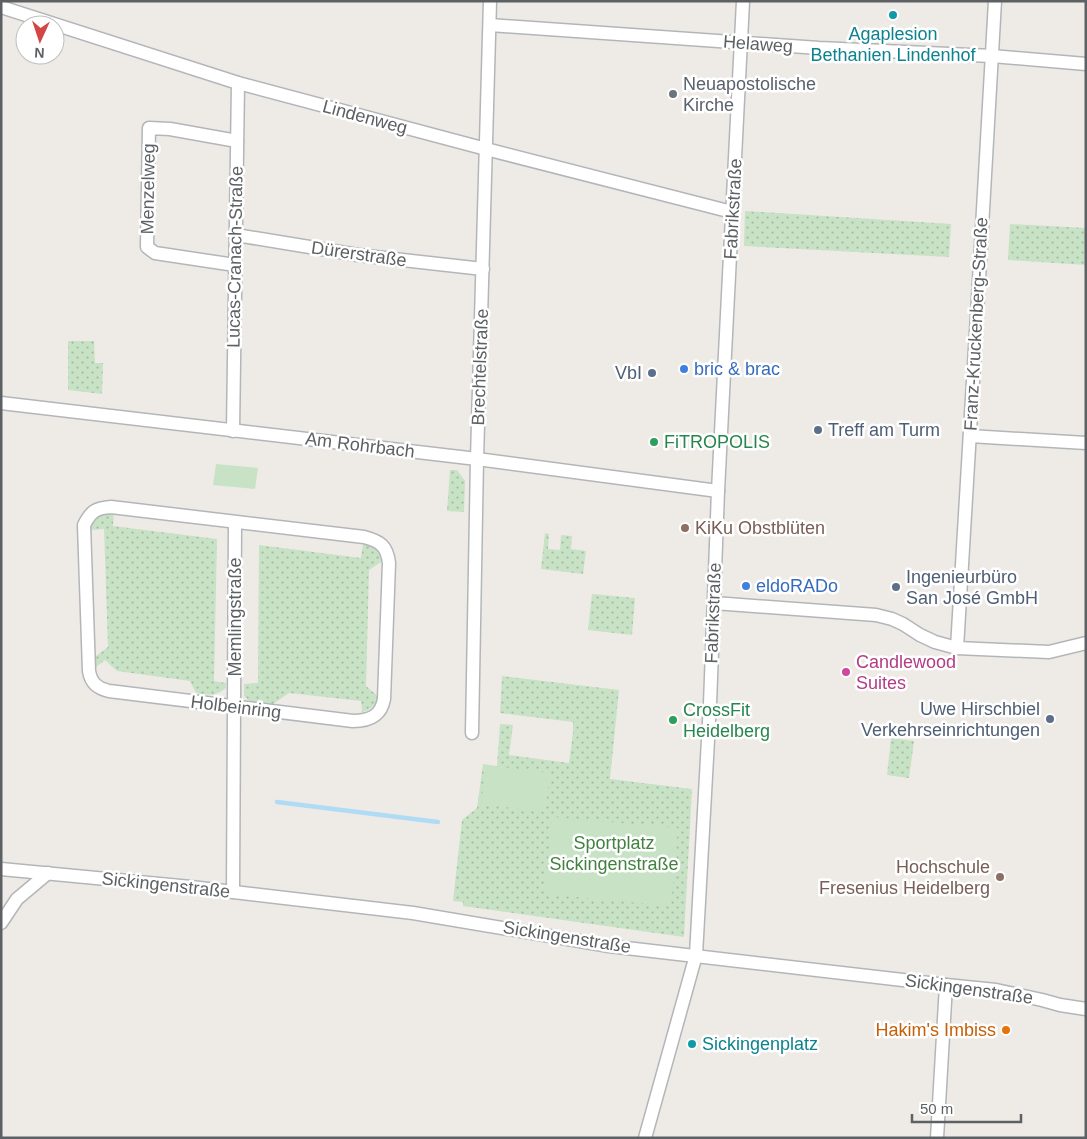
<svg xmlns="http://www.w3.org/2000/svg" width="1087" height="1139" font-family="Arial,sans-serif">
  <defs>
    <pattern id="grass-dots" width="8" height="8" patternUnits="userSpaceOnUse" patternTransform="scale(1.25)"><rect width="8" height="8" fill="#c8e2c5"/><path d="M2 2h.1M6 6h.1" fill="none" stroke="#a6bba4" stroke-width="1.8" stroke-linecap="round"/></pattern>
  </defs>
  <rect width="100%" height="100%" fill="#eeebe6"/>
  <!-- grass -->
  <g fill="url(#grass-dots)">
    <polygon points="745,211 951,224 949,257 744,246"/>
    <polygon points="1010,224 1086,228 1086,265 1008,260"/>
    <polygon points="68,341 94,341 95,363 103,363 102,394 68,390"/>
    <polygon points="450,470 457,470 465,481 464,512 447,511"/>
    <path d="M 104,513 L 114,513 L 113,526 L 217,539 L 214,681 L 226,683 L 226,688 C 214,697 210,695 196,693 L 190,681 L 117,671 L 105,660 L 96,667 L 95,657 L 108,647 L 104,529 L 91,530 C 91,519 95,517 104,513 Z"/>
    <polygon points="545,533 549,534 548,549 560,550 561,535 572,536 571,549 586,551 583,574 541,569"/>
    <path d="M 363,544 L 375,547 L 380,554 L 381,562 L 369,570 L 366,686 L 379,697 C 375,705 371,710 362,712 L 361,701 L 289,693 L 273,704 L 250,701 L 244,696 L 244,684 L 258,683 L 259,545 L 361,558 Z"/>
    <polygon points="592,594 635,598 632,635 588,630"/>
    <polygon points="502,676 619,690 610,779 692,789 684,937 463,906 463,902 453,901 462,820 477,808 483,764 497,766 500,724 513,725 509,755 569,763 573,732 573,722 500,713"/>
    <polygon points="891,738 914,741 909,778 887,775"/>
  </g>
  <!-- garden -->
  <g fill="#c8e2c5">
    <polygon points="216,464 258,468 255,489 213,485"/>
    <polygon points="486,765 550,773 545,812 481,804"/>
    <polygon points="552,817 678,828 671,906 545,894"/>
  </g>
  <g fill="none" stroke-linecap="round" stroke-linejoin="round">
    <!-- stream -->
    <polyline stroke="#afdbf5" stroke-width="4.5" points="277,802 438,822"/>
    <!-- minor casing -->
    <g stroke="#b3b6b9" stroke-width="15">
      <g id="minor">
        <polyline points="1,7 238,83 486,149 732,212"/>
        <polyline points="490,25 819,48 992,56 1086,64"/>
        <polyline points="236,235 358,255 483,269"/>
        <polyline points="235,265 155,253 147,247 149,128 170,129 237,141"/>
        <polyline points="1,403 477,459 718,491"/>
        <polyline points="233,431 238,83"/>
        <polyline points="970,436 1086,443"/>
        <path d="M 111,507 L 364,537 C 380,541 387,546 389,563 L 384,699 C 381,716 370,721 353,721 L 109,691 C 97,688 91,683 89,671 L 84,525 C 91,511 96,508 111,507 Z"/>
        <polyline points="714,603 876,615 892,619 903,624 920,635 935,642 957,648 1049,652 1086,643"/>
        <path d="M 957,648 C 969,432 984,217 995,1"/>
        <polyline points="472,733 477,459 490,1"/>
        <polyline points="1,869 191,887 413,913 609,946 946,985 996,990 1042,1000 1060,1005 1086,1009"/>
        <polyline points="233,892 235,523"/>
        <polyline points="1,923 17,899 48,873"/>
        <polyline points="645,1138 696,955 710,704 718,491 743,1"/>
        <polyline points="937,1138 946,985"/>
      </g>
    </g>
    <!-- minor -->
    <use href="#minor" stroke="#fff" stroke-width="12"/>
  </g>
  <!-- markers -->
  <g fill="#0f9aa8" stroke="#fff" stroke-width="2">
    <circle cx="893" cy="15" r="5"/>
    <circle cx="692" cy="1044" r="5"/>
  </g>
  <circle fill="#6b7280" stroke="#fff" stroke-width="2" cx="673" cy="94" r="5"/>
  <g fill="#3f7fe0" stroke="#fff" stroke-width="2">
    <circle cx="684" cy="369" r="5"/>
    <circle cx="746" cy="586" r="5"/>
  </g>
  <g fill="#5c6f8a" stroke="#fff" stroke-width="2">
    <circle cx="652" cy="373" r="5"/>
    <circle cx="818" cy="430" r="5"/>
    <circle cx="896" cy="587" r="5"/>
    <circle cx="1050" cy="719" r="5"/>
  </g>
  <g fill="#2e9e5b" stroke="#fff" stroke-width="2">
    <circle cx="654" cy="442" r="5"/>
    <circle cx="673" cy="720" r="5"/>
  </g>
  <g fill="#8d6e63" stroke="#fff" stroke-width="2">
    <circle cx="685" cy="528" r="5"/>
    <circle cx="1000" cy="877" r="5"/>
  </g>
  <circle fill="#d1479c" stroke="#fff" stroke-width="2" cx="846" cy="672" r="5"/>
  <circle fill="#e8710a" stroke="#fff" stroke-width="2" cx="1006" cy="1030" r="5"/>
  <g text-anchor="middle" dominant-baseline="central" stroke-width="5" stroke-linejoin="round" paint-order="stroke">
    <!-- culture labels -->
    <g font-size="18" fill="#0d838f" stroke="#fff">
      <text x="893" y="34">Agaplesion<tspan x="893" dy="21">Bethanien Lindenhof</tspan></text>
      <text x="702" y="1044" text-anchor="start">Sickingenplatz</text>
    </g>
    <!-- street labels -->
    <g font-size="18" fill="#5d6164" stroke="#fff">
      <text transform="translate(758 44) rotate(4)">Helaweg</text>
      <text transform="translate(365 117) rotate(15)">Lindenweg</text>
      <text transform="translate(148 189) rotate(-89)">Menzelweg</text>
      <text transform="translate(733 209) rotate(-87)">Fabrikstraße</text>
      <text transform="translate(359 254) rotate(8)">Dürerstraße</text>
      <text transform="translate(235 257) rotate(-89)">Lucas-Cranach-Straße</text>
      <text transform="translate(976 324) rotate(-87)">Franz-Kruckenberg-Straße</text>
      <text transform="translate(480 367) rotate(-88)">Brechtelstraße</text>
      <text transform="translate(360 445) rotate(7)">Am Rohrbach</text>
      <text transform="translate(713 613) rotate(-88)">Fabrikstraße</text>
      <text transform="translate(235 617) rotate(-90)">Memlingstraße</text>
      <text transform="translate(236 707) rotate(7)">Holbeinring</text>
      <text transform="translate(166 885) rotate(6)">Sickingenstraße</text>
      <text transform="translate(567 937) rotate(9)">Sickingenstraße</text>
      <text transform="translate(969 989) rotate(8)">Sickingenstraße</text>
    </g>
    <!-- worship labels -->
    <g font-size="18" fill="#5b616d" stroke="#fff" text-anchor="start">
      <text x="683" y="84">Neuapostolische<tspan x="683" dy="21">Kirche</tspan></text>
    </g>
    <!-- shop labels -->
    <g font-size="18" fill="#366cbe" stroke="#fff" text-anchor="start">
      <text x="694" y="369">bric &amp; brac</text>
      <text x="756" y="586">eldoRADo</text>
    </g>
    <!-- service labels -->
    <g font-size="18" fill="#4e5e75" stroke="#fff" text-anchor="end">
      <text x="642" y="373">VbI</text>
      <text x="828" y="430" text-anchor="start">Treff am Turm</text>
      <text x="906" y="577" text-anchor="start">Ingenieurbüro<tspan x="906" dy="21">San José GmbH</tspan></text>
      <text x="1040" y="709">Uwe Hirschbiel<tspan x="1040" dy="21">Verkehrseinrichtungen</tspan></text>
    </g>
    <!-- leisure labels -->
    <g font-size="18" fill="#27864d" stroke="#fff" text-anchor="start">
      <text x="664" y="442">FiTROPOLIS</text>
      <text x="683" y="710">CrossFit<tspan x="683" dy="21">Heidelberg</tspan></text>
    </g>
    <!-- education labels -->
    <g font-size="18" fill="#785e54" stroke="#fff" text-anchor="start">
      <text x="695" y="528">KiKu Obstblüten</text>
      <text x="990" y="867" text-anchor="end">Hochschule<tspan x="990" dy="21">Fresenius Heidelberg</tspan></text>
    </g>
    <!-- hotel labels -->
    <g font-size="18" fill="#b23c85" stroke="#fff" text-anchor="start">
      <text x="856" y="662">Candlewood<tspan x="856" dy="21">Suites</tspan></text>
    </g>
    <!-- park labels -->
    <g font-size="18" fill="#428140" stroke="#fff">
      <text x="614" y="843">Sportplatz<tspan x="614" dy="21">Sickingenstraße</tspan></text>
    </g>
    <!-- food labels -->
    <g font-size="18" fill="#c56008" stroke="#fff" text-anchor="end">
      <text x="996" y="1030">Hakim's Imbiss</text>
    </g>
  </g>
  <!-- border -->
  <rect width="1087" height="1139" fill="none" stroke="#5d6164" stroke-width="5"/>
  <!-- north arrow -->
  <g transform="translate(40 40) rotate(183)"><circle r="24" fill="#ffffff" stroke="#bec0c1"/>
  <path d="M0-4L9 19L0 12L-9 19Z" fill="#d44645"/>
  <text y="-8" font-size="14" font-weight="bold" text-anchor="middle" fill="#5d6164">N</text>
  </g>
  <!-- scale -->
  <path d="M912 1114v8h109v-8" fill="none" stroke="#5d6164" stroke-width="2.5"/>
  <text x="920" y="1114" font-size="15" fill="#5d6164" stroke="#ffffff" stroke-width="4" paint-order="stroke">50 m</text>
</svg>
